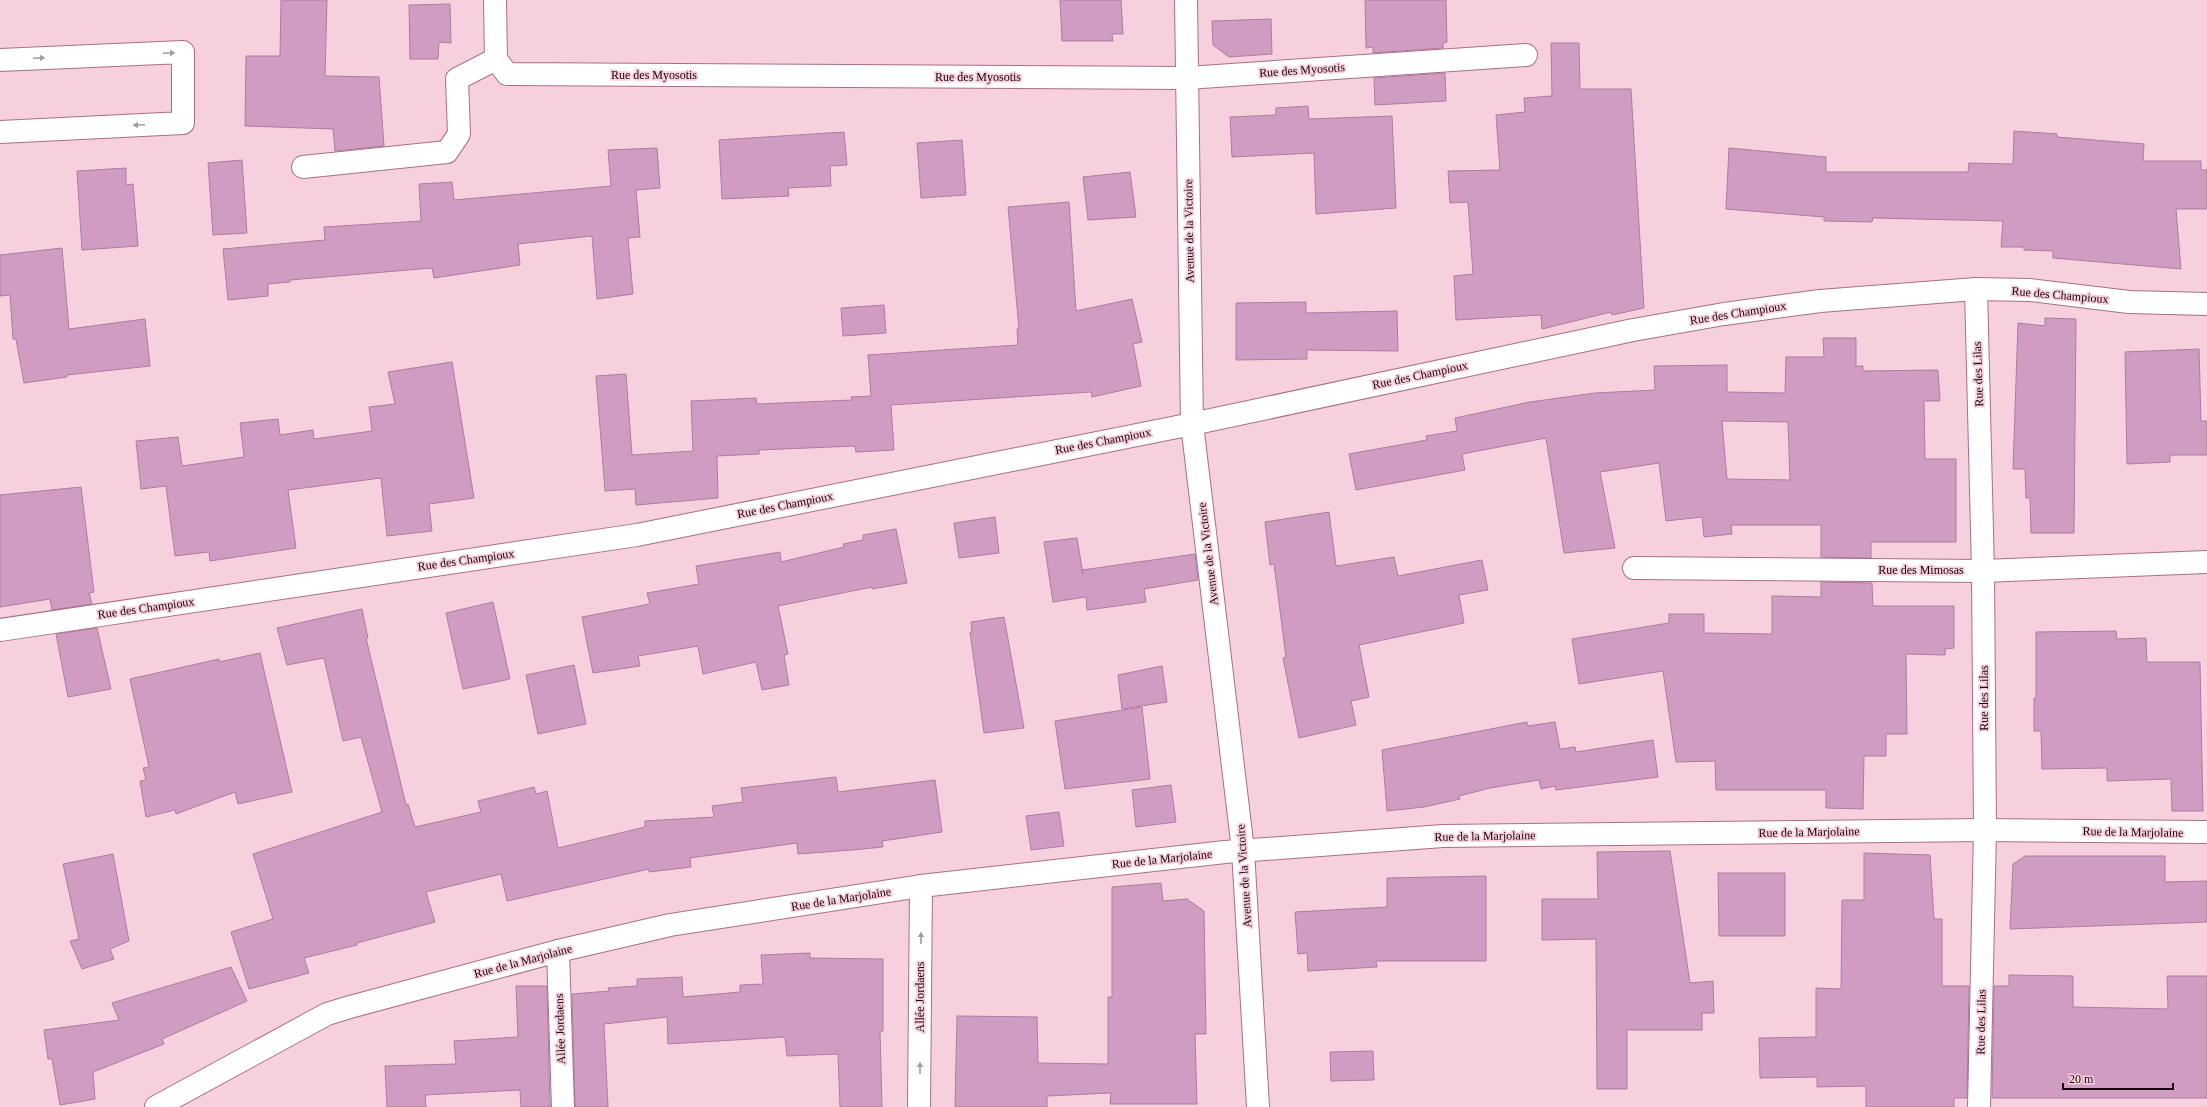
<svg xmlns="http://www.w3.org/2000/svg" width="2207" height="1107" font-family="Georgia,serif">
  <rect width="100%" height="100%" fill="#f7d0dd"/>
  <!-- building -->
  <g fill="#d09cc2" stroke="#ae7ca1" fill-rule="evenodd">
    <polygon points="281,0 327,0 325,76 379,77 384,146 335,151 333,129 245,126 246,56 280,56"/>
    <polygon points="1060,0 1121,0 1123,34 1112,34 1113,41 1062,41"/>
    <polygon points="1365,0 1446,0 1447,42 1443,43 1443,48 1373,53 1373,47 1366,48"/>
    <polygon points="450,4 451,43 439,42 438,59 410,59 409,5"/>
    <polygon points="1271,19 1272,54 1229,57 1213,45 1212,21"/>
    <polygon points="1551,43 1579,43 1580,89 1631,89 1644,308 1612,315 1611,312 1542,329 1541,315 1456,320 1454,276 1473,274 1468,202 1450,203 1448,171 1500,170 1496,115 1525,112 1524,98 1552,96"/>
    <polygon points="1445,73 1446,101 1375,105 1374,78"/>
    <polygon points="1308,106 1309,119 1392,116 1396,208 1316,214 1314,153 1232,157 1230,117 1276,115 1276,108"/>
    <polygon points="2014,131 2057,134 2057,137 2144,144 2143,161 2201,161 2201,170 2207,170 2207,209 2176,209 2181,269 2053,258 2053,251 2024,250 2024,247 2001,247 2003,221 1873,218 1872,222 1824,221 1824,217 1726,209 1729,148 1826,157 1826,172 1968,172 1969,163 2013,164"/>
    <polygon points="844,132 847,165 830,166 831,186 788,188 789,196 722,199 719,140"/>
    <polygon points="962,140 966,195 921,198 917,143"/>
    <polygon points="657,148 660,188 636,190 640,237 628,238 633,294 597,299 592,236 518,244 520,265 434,278 432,268 290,280 290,282 268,284 268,296 228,300 223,249 325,240 324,227 421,221 419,184 452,182 454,200 611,186 608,150"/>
    <polygon points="242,160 247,233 213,235 208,163"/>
    <polygon points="126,168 126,185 133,184 138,246 82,250 77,171"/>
    <polygon points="1130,172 1136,217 1088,220 1083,177"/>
    <polygon points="1069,202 1076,311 1132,299 1142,342 1133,344 1141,386 1092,397 1091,392 891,405 894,450 856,452 855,446 759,450 759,454 717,456 718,498 636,505 635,489 605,491 596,376 626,374 632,455 693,451 691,401 756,398 757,404 852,400 851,397 871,396 868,355 1018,345 1017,329 1019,329 1008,207"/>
    <polygon points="62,248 69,329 145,319 150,366 67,375 67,377 24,383 16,339 13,339 10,295 0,296 0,255"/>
    <polygon points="1306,302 1306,313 1397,311 1398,351 1307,350 1307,359 1236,360 1236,303"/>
    <polygon points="884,305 886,333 843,336 841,308"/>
    <polygon points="2045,318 2076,319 2074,533 2031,533 2030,498 2026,498 2025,469 2013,469 2018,323 2045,326"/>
    <path d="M 1823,338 L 1856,338 L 1856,366 L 1863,366 L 1863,371 L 1938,370 L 1940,401 L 1924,401 L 1925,459 L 1956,459 L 1956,542 L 1871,542 L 1871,558 L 1821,557 L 1821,525 L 1731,525 L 1732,534 L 1704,537 L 1702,517 L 1666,521 L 1659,463 L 1600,472 L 1615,548 L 1564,553 L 1546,438 L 1462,454 L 1465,470 L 1356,490 L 1349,454 L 1427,440 L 1426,436 L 1457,431 L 1455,418 L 1530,402 L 1595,393 L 1655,390 L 1654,366 L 1727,365 L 1727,392 L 1785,393 L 1786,357 L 1824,357 ZM 1722,421 L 1788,422 L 1790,480 L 1727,479 Z"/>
    <polygon points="2199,349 2201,421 2207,421 2207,455 2170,455 2170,462 2127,464 2125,352"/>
    <polygon points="452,362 474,498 429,504 432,531 387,536 381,478 288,490 296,548 210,561 209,552 175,556 166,486 141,489 136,441 178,437 182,466 244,457 240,423 278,419 280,435 313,430 314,439 372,431 369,407 395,404 388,372"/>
    <polygon points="81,487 94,592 89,593 92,604 52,610 50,599 0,607 0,495"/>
    <polygon points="1329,512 1336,566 1394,557 1398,576 1482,560 1488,590 1459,595 1464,623 1359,645 1369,697 1351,701 1356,725 1299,738 1283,658 1286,657 1274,564 1270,565 1265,522"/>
    <polygon points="995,517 999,553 959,558 954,523"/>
    <polygon points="896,529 907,583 872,589 872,587 778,606 788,654 784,655 789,685 762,690 756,662 703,674 698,646 638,656 640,666 593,673 582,617 650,604 647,593 699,584 696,566 780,552 781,562 844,547 843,544 863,540 863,535"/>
    <polygon points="1077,538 1083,574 1082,570 1195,554 1198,580 1144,589 1146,602 1087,610 1086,597 1053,602 1044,542"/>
    <polygon points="1821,582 1872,583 1873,606 1954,606 1954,648 1945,649 1945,655 1906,654 1907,734 1886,734 1886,756 1864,756 1863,809 1826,808 1826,790 1716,790 1715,761 1676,762 1663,671 1579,684 1572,639 1669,623 1669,614 1704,614 1704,633 1772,634 1772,596 1821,597"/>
    <polygon points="493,602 510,679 463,689 446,613"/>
    <polygon points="362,609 368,638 366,638 406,805 408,804 415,827 481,812 478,801 534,787 536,794 547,791 558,848 645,827 645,821 714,817 712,806 743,802 741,788 836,777 838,792 935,780 942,832 882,841 883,847 852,850 798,854 797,843 690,858 691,867 649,872 649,869 507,901 501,874 426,892 435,922 357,943 357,945 304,958 309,973 249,989 231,932 273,919 253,854 382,812 361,737 343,741 324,658 287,665 277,628"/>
    <polygon points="1004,617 1024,728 984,733 970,632 972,632 971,622"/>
    <polygon points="97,628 111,689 68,697 56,634"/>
    <polygon points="2116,631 2117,639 2146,638 2147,662 2200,662 2203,811 2172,811 2171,779 2107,781 2107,768 2042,769 2041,731 2034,731 2034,698 2036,698 2036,632"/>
    <polygon points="260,653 292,792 238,804 235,792 176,814 175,810 146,817 140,781 146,780 143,768 149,767 130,679 219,659 219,662"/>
    <polygon points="574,665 586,724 538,734 526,675"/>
    <polygon points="1162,666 1167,702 1122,709 1118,675"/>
    <polygon points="1142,707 1150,779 1065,789 1055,721"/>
    <polygon points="1527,722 1528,726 1555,722 1560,749 1575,747 1576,752 1653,740 1658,777 1556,790 1555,786 1541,789 1539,780 1490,788 1459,796 1460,799 1424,807 1387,811 1382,750"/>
    <polygon points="1171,785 1176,822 1136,827 1132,790"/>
    <polygon points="1059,812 1064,846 1031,850 1026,816"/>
    <polygon points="1670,851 1690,983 1713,981 1714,1013 1702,1013 1702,1030 1627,1030 1627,1089 1597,1089 1596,939 1542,940 1542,899 1598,899 1597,852"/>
    <polygon points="1864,853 1930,855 1934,919 1942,919 1942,986 1969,986 1967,1098 1954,1098 1954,1107 1866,1107 1866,1086 1817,1087 1817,1077 1760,1078 1759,1038 1816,1037 1816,988 1841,989 1842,900 1864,900"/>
    <polygon points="113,854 129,941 110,949 114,959 82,969 70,941 79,939 63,864"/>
    <polygon points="2025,856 2165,856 2165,882 2207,881 2207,922 2010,929 2013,864"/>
    <polygon points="1718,873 1785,873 1785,936 1719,936"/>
    <polygon points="1486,876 1486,961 1376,961 1377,967 1308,971 1307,953 1298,954 1295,912 1387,907 1387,878"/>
    <polygon points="1161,883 1163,901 1187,899 1204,911 1206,1034 1195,1034 1197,1104 1110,1104 1111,1093 1047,1096 1047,1107 955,1107 957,1016 1037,1017 1038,1063 1108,1064 1108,997 1112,997 1112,887"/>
    <polygon points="810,953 810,958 883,959 883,1031 880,1031 882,1107 840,1107 838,1054 787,1056 785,1037 668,1044 667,1017 604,1024 608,1107 575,1107 572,994 609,991 608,988 637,986 637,979 682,977 683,997 740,992 740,985 763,984 761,955"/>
    <polygon points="231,967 247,1001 162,1039 164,1044 93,1072 95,1099 60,1105 52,1059 48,1059 44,1030 119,1020 112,1003"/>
    <polygon points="2009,975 2073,976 2073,1007 2168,1009 2167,976 2207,976 2207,1098 1992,1098 1994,986 2009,986"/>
    <polygon points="516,986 547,986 550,1107 521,1107 520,1090 425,1095 426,1107 387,1107 385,1066 456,1064 454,1041 518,1037"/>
    <polygon points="1373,1051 1374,1080 1331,1081 1330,1052"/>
  </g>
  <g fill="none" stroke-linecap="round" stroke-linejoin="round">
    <!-- minor casing -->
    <g stroke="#aa6f85" stroke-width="24">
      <g id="minor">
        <polyline points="495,0 496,59 507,74 1187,78 1526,55"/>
        <polyline points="1186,0 1192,424 1243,850 1258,1107"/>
        <polyline points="0,60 183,52 183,123 0,132"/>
        <polyline points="303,167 447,152 459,134 457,79 496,59"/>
        <polyline points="1976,289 1983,571 1985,830 1979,1107"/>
        <polyline points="1634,568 1983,571 2207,562"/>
        <polyline points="0,630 637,535 1192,424 1633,330 1724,314 1820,301 1976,289 2030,290 2129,302 2207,304"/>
        <polyline points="558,951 563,1107"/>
        <polyline points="156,1107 327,1014 350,1007 558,951 670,925 921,886 1225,852 1443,836 1985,830 2207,832"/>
        <polyline points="919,1107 921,886"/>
      </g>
    </g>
    <!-- minor -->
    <use href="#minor" stroke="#fff" stroke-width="22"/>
  </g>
  <!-- one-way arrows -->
  <defs><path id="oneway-solid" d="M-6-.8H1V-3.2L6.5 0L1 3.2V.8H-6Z"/></defs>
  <g fill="#a39b9e">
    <use href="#oneway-solid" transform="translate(169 53) rotate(-2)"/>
    <use href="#oneway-solid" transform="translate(39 58) rotate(-2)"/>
    <use href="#oneway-solid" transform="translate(139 125) rotate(177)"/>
    <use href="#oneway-solid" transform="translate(921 938) rotate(-90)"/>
    <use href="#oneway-solid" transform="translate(920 1068) rotate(-90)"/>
  </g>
  <g text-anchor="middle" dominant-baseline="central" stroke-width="3.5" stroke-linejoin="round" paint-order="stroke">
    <!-- street labels -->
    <g font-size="12" fill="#18040c" stroke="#f7d0dd">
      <text transform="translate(1302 70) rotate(-4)">Rue des Myosotis</text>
      <text x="654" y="75">Rue des Myosotis</text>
      <text x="978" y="77">Rue des Myosotis</text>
      <text transform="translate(1189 231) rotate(-91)">Avenue de la Victoire</text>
      <text transform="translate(2060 295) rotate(5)">Rue des Champioux</text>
      <text transform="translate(1738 313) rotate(-9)">Rue des Champioux</text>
      <text transform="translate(1978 374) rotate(-92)">Rue des Lilas</text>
      <text transform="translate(1420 375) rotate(-12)">Rue des Champioux</text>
      <text transform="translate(1103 441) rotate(-11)">Rue des Champioux</text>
      <text transform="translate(785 505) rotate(-11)">Rue des Champioux</text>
      <text transform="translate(1208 554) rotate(-97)">Avenue de la Victoire</text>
      <text transform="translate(466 560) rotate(-8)">Rue des Champioux</text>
      <text x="1921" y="570">Rue des Mimosas</text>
      <text transform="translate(146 608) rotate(-8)">Rue des Champioux</text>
      <text transform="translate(1984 698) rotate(-90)">Rue des Lilas</text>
      <text transform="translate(1809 832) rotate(-1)">Rue de la Marjolaine</text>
      <text transform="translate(2133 832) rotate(1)">Rue de la Marjolaine</text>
      <text transform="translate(1485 836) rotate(-1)">Rue de la Marjolaine</text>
      <text transform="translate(1162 859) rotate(-6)">Rue de la Marjolaine</text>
      <text transform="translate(1244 876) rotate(-94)">Avenue de la Victoire</text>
      <text transform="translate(841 899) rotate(-9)">Rue de la Marjolaine</text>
      <text transform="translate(523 961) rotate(-15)">Rue de la Marjolaine</text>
      <text transform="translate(920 997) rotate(-90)">Allée Jordaens</text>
      <text transform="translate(1981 1022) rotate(-89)">Rue des Lilas</text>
      <text transform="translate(560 1029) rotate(-92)">Allée Jordaens</text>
    </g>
  </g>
  <!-- scale -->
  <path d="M2063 1083v6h110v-6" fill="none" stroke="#18040c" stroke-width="2"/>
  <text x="2069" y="1083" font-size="12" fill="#18040c" stroke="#f7d0dd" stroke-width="3" paint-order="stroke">20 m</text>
</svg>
